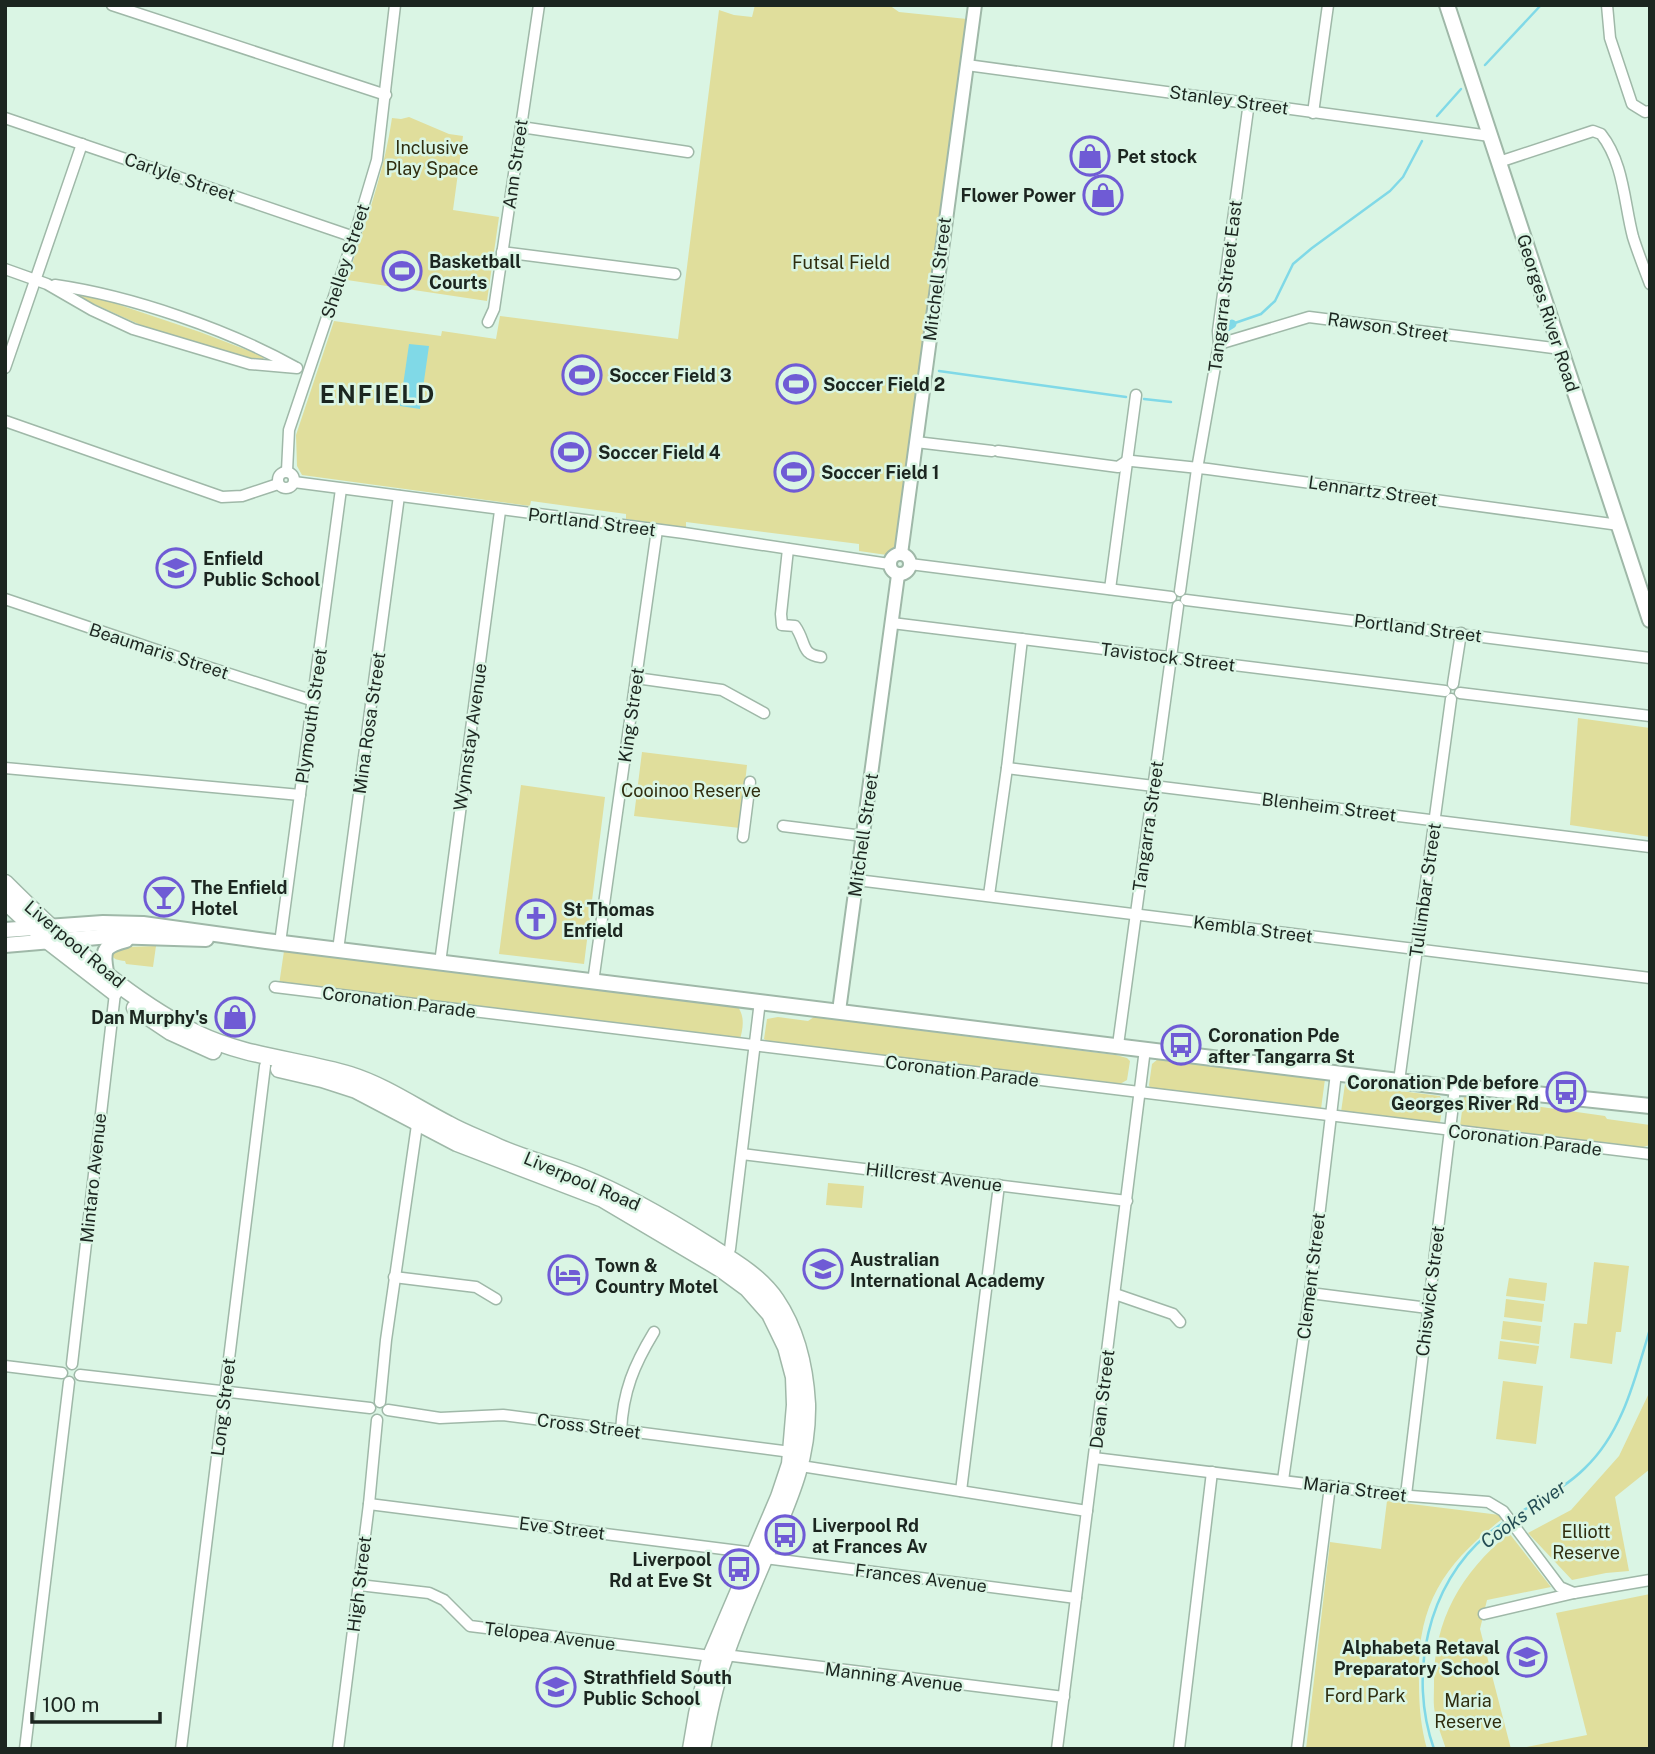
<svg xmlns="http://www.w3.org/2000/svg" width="1655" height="1754" font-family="'Public Sans',sans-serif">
  <rect width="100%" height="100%" fill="#daf5e4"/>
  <!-- green -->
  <g fill="#e0de9c">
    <polygon points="755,5 889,5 899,12 967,19 895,546 887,555 859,551 859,544 686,522 686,528 626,519 626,514 531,501 530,506 302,475 297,466 296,435 334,321 441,336 442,331 496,339 500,316 678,339 719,10 734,15 752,17"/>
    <path d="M 409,117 L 449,134 L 463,136 L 453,210 L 499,217 L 487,301 L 347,280 C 364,226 384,174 392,118 L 401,119 Z"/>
    <polygon points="73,292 90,295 200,332 265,357 260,362 145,327 70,293"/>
    <polygon points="1578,718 1650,728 1650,837 1570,825"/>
    <polygon points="642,752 747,765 740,828 634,816"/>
    <polygon points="521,785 605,797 584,964 499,954"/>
    <path d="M 156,946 L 153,967 L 126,964 L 125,961 C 118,960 112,960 111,952 L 126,947 Z"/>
    <path d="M 284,951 L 565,984 L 738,1007 C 745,1017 743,1028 740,1039 L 279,985 Z"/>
    <polygon points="778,1017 808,1021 814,1017 1116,1055 1127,1058 1130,1061 1127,1080 1120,1084 769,1042 764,1039 767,1019"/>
    <polygon points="1158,1059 1325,1079 1321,1109 1151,1090 1149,1085 1152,1064"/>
    <polygon points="1345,1084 1440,1096 1443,1103 1440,1123 1341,1112"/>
    <polygon points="1464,1096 1605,1116 1607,1119 1650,1125 1650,1145 1643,1147 1460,1126"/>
    <polygon points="828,1183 864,1186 862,1208 826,1205"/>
    <polygon points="1594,1262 1629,1266 1621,1332 1616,1332 1612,1364 1570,1358 1574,1323 1587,1324"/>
    <polygon points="1509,1278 1547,1283 1545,1301 1506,1296"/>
    <polygon points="1506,1299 1544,1304 1542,1322 1504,1317"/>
    <polygon points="1503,1321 1541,1326 1539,1344 1501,1339"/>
    <polygon points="1500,1341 1539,1346 1536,1364 1498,1359"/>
    <polygon points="1503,1381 1543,1386 1536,1444 1496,1439"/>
    <polygon points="1650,1391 1650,1469 1615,1497 1629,1571 1606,1573 1572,1580 1528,1533 1571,1510 1619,1456"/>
    <path d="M 1387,1501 L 1500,1515 L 1502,1519 C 1442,1566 1416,1606 1419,1684 C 1419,1706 1421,1728 1427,1749 L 1306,1749 L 1330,1542 L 1381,1549 Z"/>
    <path d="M 1509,1533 L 1551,1587 L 1487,1600 L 1480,1629 L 1511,1749 L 1446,1749 C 1442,1737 1437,1725 1435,1713 C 1433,1704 1434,1695 1434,1686 C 1433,1620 1460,1575 1509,1533 Z"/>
    <polygon points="1650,1594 1650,1749 1517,1749 1587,1735 1556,1613"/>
  </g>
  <!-- water -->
  <polygon fill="#80d9e7" points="409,344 429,346 420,409 400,406"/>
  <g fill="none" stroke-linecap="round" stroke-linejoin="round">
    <!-- stream -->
    <g stroke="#80d9e7" stroke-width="2.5">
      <polyline points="1485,65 1541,5"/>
      <polyline points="1437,116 1461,89"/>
      <polyline points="1232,324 1261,314 1275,301 1293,264 1312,248 1390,191 1403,177 1422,141"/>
      <polyline points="939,371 1126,397"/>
      <polyline points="1144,399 1171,402"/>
      <path d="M 1434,1749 C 1408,1676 1427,1584 1488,1534 C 1518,1509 1557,1496 1585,1468 C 1623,1432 1635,1378 1650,1329"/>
    </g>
    <!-- canal -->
    <polyline stroke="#80d9e7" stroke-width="9" points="1227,327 1232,324"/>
    <!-- minor casing -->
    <g stroke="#9fb8a8" stroke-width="13">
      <g id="minor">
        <polyline points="112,5 386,95"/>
        <polyline points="1607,5 1610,38 1632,104 1645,112 1650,111"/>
        <polyline points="967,65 1490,136"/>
        <polyline points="1313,113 1328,5"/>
        <polyline points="5,118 354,237"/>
        <polyline points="521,127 688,152"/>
        <path d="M 1499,162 L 1593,131 L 1601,134 C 1624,163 1624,203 1633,237 C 1638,253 1644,268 1650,284"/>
        <polyline points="502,252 675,274"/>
        <polyline points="5,269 47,284 92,310 133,329 250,364 297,368"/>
        <path d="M 55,285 C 131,296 227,329 295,367"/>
        <polyline points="488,322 494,309 539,5"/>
        <polyline points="1219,344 1309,317 1561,349"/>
        <polyline points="5,368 82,144"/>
        <polyline points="5,421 222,497 242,496 278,484"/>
        <polyline points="916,442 992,451"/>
        <polyline points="998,451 1118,467 1127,461 1132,461 1208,469 1619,525"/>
        <polyline points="287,471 289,430 354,237 377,160 395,5"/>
        <circle cx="286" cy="480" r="8"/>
        <polyline points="294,482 684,533 889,564"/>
        <path d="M 788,549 L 781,614 L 782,625 L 795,626 C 807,643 800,654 821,657"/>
        <polyline points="910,564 1171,597"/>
        <polyline points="1110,589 1136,395"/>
        <polyline points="1180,591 1197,469 1219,344 1218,331 1249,102"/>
        <polyline points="5,599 195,663 314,701"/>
        <polyline points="1186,600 1650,658"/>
        <polyline points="892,623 1445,691"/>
        <polyline points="636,678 722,690 764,713"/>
        <polyline points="1453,684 1461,633"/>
        <polyline points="1460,693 1650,716"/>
        <polyline points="5,768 300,795"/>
        <polyline points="1007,768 1650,847"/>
        <polyline points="783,826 863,836"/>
        <polyline points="743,837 750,782"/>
        <polyline points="857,880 1650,978"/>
        <polyline points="989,895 1007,768 1022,639"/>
        <polyline points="280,943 341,489"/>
        <polyline points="338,950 399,496"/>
        <polyline points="440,963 500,511"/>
        <polyline points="593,982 657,530"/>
        <polyline points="275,987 1650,1154"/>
        <polyline points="1118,1045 1178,606"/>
        <polyline points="1399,1081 1451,699"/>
        <polyline points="742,1154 1127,1201"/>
        <polyline points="725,1259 730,1249 760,1001"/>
        <polyline points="394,1277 476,1287 496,1299"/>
        <polyline points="1310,1293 1428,1308"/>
        <polyline points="1115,1294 1173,1314 1180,1322"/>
        <polyline points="72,1364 115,993"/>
        <polyline points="5,1366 62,1373"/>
        <polyline points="80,1375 370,1408"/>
        <polyline points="380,1402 386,1340 418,1118"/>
        <polyline points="388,1410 440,1418 503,1415 791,1452"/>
        <path d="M 621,1431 C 623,1391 634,1365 654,1332"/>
        <polyline points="1094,1458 1398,1495 1488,1502 1503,1511 1560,1587 1574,1593"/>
        <polyline points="801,1466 1087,1511"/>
        <polyline points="1283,1480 1310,1293 1336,1073"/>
        <polyline points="961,1491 999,1185"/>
        <polyline points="1406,1495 1455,1088"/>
        <polyline points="369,1504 755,1553"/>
        <polyline points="765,1558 1076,1598"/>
        <polyline points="359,1585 429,1593 444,1600 470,1626 711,1656"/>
        <polyline points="1484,1614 1574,1593 1650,1580"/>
        <polyline points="725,1655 1064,1697"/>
        <polyline points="25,1749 69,1382"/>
        <polyline points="181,1749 265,1066"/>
        <polyline points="338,1749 369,1504 377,1420"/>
        <polyline points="1057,1749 1145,1049"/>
        <polyline points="1179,1749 1212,1472"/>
        <polyline points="1297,1749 1330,1486"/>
      </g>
    </g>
    <!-- tertiary casing -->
    <g stroke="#9fb8a8" stroke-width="16">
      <g id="tertiary">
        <circle cx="900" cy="564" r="10"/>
        <polyline points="901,554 975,5"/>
        <polyline points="839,1011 898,575"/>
      </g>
    </g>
    <!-- primary casing -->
    <g stroke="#9fb8a8" stroke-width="18">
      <g id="primary">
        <polyline points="1447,5 1650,620"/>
        <polyline points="5,930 103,923 143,924 266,941 1455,1088 1489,1089 1650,1106"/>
        <polyline points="5,945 110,936 206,939"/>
        <path d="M 106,972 C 102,949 104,946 126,940"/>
      </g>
    </g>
    <!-- trunk casing -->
    <g stroke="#9fb8a8" stroke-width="19">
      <g id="trunk">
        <path d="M 5,883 C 60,938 128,1000 198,1034 C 246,1057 300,1060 350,1075 C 385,1086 415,1107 448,1124 C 464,1133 481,1139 498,1147 C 525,1159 554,1166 581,1177 C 626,1195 667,1219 708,1245 C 732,1260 760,1276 776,1300 C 797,1331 805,1368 807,1404 C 808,1457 791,1495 771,1542 C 756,1579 738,1617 725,1656 C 714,1686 708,1717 702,1749"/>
        <polyline points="5,901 48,941 114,992"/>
        <polyline points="135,1008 171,1032 213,1051"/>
        <polyline points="279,1069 322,1079 356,1090 457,1143 603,1199 721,1269 747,1288 770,1314 786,1347 794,1377 795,1405 790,1464 779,1497 711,1656 697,1714 691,1749"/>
      </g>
    </g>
    <!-- minor -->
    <use href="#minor" stroke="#fff" stroke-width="10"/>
    <!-- tertiary -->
    <use href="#tertiary" stroke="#fff" stroke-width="12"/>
    <!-- primary -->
    <use href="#primary" stroke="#fff" stroke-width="14"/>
    <!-- trunk -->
    <use href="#trunk" stroke="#fff" stroke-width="16"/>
  </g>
  <!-- icons -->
  <defs>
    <g id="shop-ring" transform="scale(2.0125)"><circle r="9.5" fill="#daf5e4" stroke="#6f5bd5" stroke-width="1.5"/><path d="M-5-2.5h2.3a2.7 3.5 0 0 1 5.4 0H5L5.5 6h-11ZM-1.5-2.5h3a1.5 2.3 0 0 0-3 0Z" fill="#6f5bd5"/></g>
    <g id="stadium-ring" transform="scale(2.0125)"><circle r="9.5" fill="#daf5e4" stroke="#6f5bd5" stroke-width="1.5"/><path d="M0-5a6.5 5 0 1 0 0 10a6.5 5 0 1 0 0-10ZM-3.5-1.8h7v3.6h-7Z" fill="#6f5bd5"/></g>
    <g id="school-ring" transform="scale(2.0125)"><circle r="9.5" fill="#daf5e4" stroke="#6f5bd5" stroke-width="1.5"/><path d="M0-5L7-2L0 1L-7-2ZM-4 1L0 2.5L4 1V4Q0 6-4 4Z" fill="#6f5bd5"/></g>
    <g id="bar-ring" transform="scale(2.0125)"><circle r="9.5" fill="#daf5e4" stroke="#6f5bd5" stroke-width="1.5"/><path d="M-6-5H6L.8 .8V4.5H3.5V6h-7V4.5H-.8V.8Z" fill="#6f5bd5"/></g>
    <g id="church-ring" transform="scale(2.0125)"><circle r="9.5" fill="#daf5e4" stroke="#6f5bd5" stroke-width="1.5"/><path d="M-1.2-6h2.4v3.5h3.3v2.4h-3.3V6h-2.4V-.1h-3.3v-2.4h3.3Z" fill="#6f5bd5"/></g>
    <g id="bus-ring" transform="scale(2.0125)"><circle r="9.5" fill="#daf5e4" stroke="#6f5bd5" stroke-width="1.5"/><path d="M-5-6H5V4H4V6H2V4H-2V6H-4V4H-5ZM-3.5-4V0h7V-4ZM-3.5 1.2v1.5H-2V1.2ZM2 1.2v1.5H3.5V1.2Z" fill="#6f5bd5"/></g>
    <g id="hotel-ring" transform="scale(2.0125)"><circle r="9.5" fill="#daf5e4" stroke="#6f5bd5" stroke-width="1.5"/><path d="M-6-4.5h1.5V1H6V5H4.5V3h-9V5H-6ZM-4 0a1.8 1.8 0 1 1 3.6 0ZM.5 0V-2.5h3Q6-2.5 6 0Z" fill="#6f5bd5"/></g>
  </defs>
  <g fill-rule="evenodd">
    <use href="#shop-ring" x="1090" y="156"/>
    <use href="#shop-ring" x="1103" y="195"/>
    <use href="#stadium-ring" x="402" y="271"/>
    <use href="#stadium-ring" x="582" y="375"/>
    <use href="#stadium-ring" x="796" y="384"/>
    <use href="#stadium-ring" x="571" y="452"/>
    <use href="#stadium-ring" x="794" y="472"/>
    <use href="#school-ring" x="176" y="568"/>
    <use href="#bar-ring" x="164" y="897"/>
    <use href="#church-ring" x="536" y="919"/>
    <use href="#shop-ring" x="235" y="1017"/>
    <use href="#bus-ring" x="1181" y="1045"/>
    <use href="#bus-ring" x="1566" y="1092"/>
    <use href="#school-ring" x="823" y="1269"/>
    <use href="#hotel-ring" x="568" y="1275"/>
    <use href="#bus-ring" x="785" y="1535"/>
    <use href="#bus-ring" x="739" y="1569"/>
    <use href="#school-ring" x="1527" y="1657"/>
    <use href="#school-ring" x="556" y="1687"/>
  </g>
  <g text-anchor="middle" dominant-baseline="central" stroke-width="5" stroke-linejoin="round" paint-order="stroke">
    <!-- street labels -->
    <g font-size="18" fill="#1c2620" stroke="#daf5e4">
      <text transform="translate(1229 100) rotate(8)">Stanley Street</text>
      <text transform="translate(515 164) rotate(-82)">Ann Street</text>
      <text transform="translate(180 177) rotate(19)">Carlyle Street</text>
      <text transform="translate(345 261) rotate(-72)">Shelley Street</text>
      <text transform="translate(937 279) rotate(-83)">Mitchell Street</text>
      <text transform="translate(1225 286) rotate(-83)">Tangarra Street East</text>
      <text transform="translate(1548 313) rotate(72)">Georges River Road</text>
      <text transform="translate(1388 327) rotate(8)">Rawson Street</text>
      <text transform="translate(1373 491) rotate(8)">Lennartz Street</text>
      <text transform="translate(592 522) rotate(7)">Portland Street</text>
      <text transform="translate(1418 628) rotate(7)">Portland Street</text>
      <text transform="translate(159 651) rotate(18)">Beaumaris Street</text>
      <text transform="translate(1168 657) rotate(7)">Tavistock Street</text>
      <text transform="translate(631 715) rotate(-82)">King Street</text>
      <text transform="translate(311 716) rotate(-82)">Plymouth Street</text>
      <text transform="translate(369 723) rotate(-82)">Mina Rosa Street</text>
      <text transform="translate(470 737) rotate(-82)">Wynnstay Avenue</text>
      <text transform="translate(1329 807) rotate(7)">Blenheim Street</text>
      <text transform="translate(1148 826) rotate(-82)">Tangarra Street</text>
      <text transform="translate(863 835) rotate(-82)">Mitchell Street</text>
      <text transform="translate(1425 890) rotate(-82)">Tullimbar Street</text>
      <text transform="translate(1253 929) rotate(7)">Kembla Street</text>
      <text transform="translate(75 944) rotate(40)">Liverpool Road</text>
      <text transform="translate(399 1002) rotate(7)">Coronation Parade</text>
      <text transform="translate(962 1071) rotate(7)">Coronation Parade</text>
      <text transform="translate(1525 1140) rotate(7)">Coronation Parade</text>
      <text transform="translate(934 1177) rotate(7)">Hillcrest Avenue</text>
      <text transform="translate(93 1178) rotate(-84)">Mintaro Avenue</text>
      <text transform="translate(582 1181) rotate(23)">Liverpool Road</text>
      <text transform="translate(1311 1276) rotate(-83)">Clement Street</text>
      <text transform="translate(1430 1291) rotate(-83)">Chiswick Street</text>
      <text transform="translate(1102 1399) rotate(-83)">Dean Street</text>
      <text transform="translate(223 1407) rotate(-83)">Long Street</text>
      <text transform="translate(589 1426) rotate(7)">Cross Street</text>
      <text transform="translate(1355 1489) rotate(7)">Maria Street</text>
      <text transform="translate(562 1528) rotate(7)">Eve Street</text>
      <text transform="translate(921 1578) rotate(7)">Frances Avenue</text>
      <text transform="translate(359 1584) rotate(-83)">High Street</text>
      <text transform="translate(550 1636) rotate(7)">Telopea Avenue</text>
      <text transform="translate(894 1677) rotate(7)">Manning Avenue</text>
    </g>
    <!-- park labels -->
    <g font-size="18" fill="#2f2d0f" stroke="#daf5e4">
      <text x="432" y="147">Inclusive<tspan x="432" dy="21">Play Space</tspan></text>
      <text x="841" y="262">Futsal Field</text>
      <text x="691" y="790">Cooinoo Reserve</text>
      <text x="1586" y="1531">Elliott<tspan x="1586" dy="21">Reserve</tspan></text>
      <text x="1365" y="1695">Ford Park</text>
      <text x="1468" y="1700">Maria<tspan x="1468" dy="21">Reserve</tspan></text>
    </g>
    <!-- poi labels -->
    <g font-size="18" font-weight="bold" fill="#1c2620" stroke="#daf5e4" text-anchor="start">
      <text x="1117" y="156">Pet stock</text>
      <text x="1076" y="195" text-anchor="end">Flower Power</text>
      <text x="429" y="261">Basketball<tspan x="429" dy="21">Courts</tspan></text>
      <text x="609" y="375">Soccer Field 3</text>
      <text x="823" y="384">Soccer Field 2</text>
      <text x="598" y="452">Soccer Field 4</text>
      <text x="821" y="472">Soccer Field 1</text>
      <text x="203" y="558">Enfield<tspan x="203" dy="21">Public School</tspan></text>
      <text x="191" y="887">The Enfield<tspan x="191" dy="21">Hotel</tspan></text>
      <text x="563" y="909">St Thomas<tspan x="563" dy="21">Enfield</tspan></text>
      <text x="208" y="1017" text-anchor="end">Dan Murphy's</text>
      <text x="1208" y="1035">Coronation Pde<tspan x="1208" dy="21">after Tangarra St</tspan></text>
      <text x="1539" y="1082" text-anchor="end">Coronation Pde before<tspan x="1539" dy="21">Georges River Rd</tspan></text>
      <text x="850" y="1259">Australian<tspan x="850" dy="21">International Academy</tspan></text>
      <text x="595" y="1265">Town &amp;<tspan x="595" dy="21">Country Motel</tspan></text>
      <text x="812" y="1525">Liverpool Rd<tspan x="812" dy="21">at Frances Av</tspan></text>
      <text x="712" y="1559" text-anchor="end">Liverpool<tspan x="712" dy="21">Rd at Eve St</tspan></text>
      <text x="1500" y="1647" text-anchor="end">Alphabeta Retaval<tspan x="1500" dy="21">Preparatory School</tspan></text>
      <text x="583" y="1677">Strathfield South<tspan x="583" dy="21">Public School</tspan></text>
    </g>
    <!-- water labels -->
    <g font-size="19" font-style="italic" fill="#244d54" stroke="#daf5e4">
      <text transform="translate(1523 1514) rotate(-36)">Cooks River</text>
    </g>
    <!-- district labels -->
    <g font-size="24" font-weight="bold" letter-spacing="2" fill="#1c2620" stroke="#daf5e4">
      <text x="378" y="394">ENFIELD</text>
    </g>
  </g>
  <!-- border -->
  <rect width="1655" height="1754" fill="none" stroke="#1c2620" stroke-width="14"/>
  <!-- scale -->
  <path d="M32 1712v10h128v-10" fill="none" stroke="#1c2620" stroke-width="3.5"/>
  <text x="42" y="1712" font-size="21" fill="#1c2620" stroke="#daf5e4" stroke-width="5" paint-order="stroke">100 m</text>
</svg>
